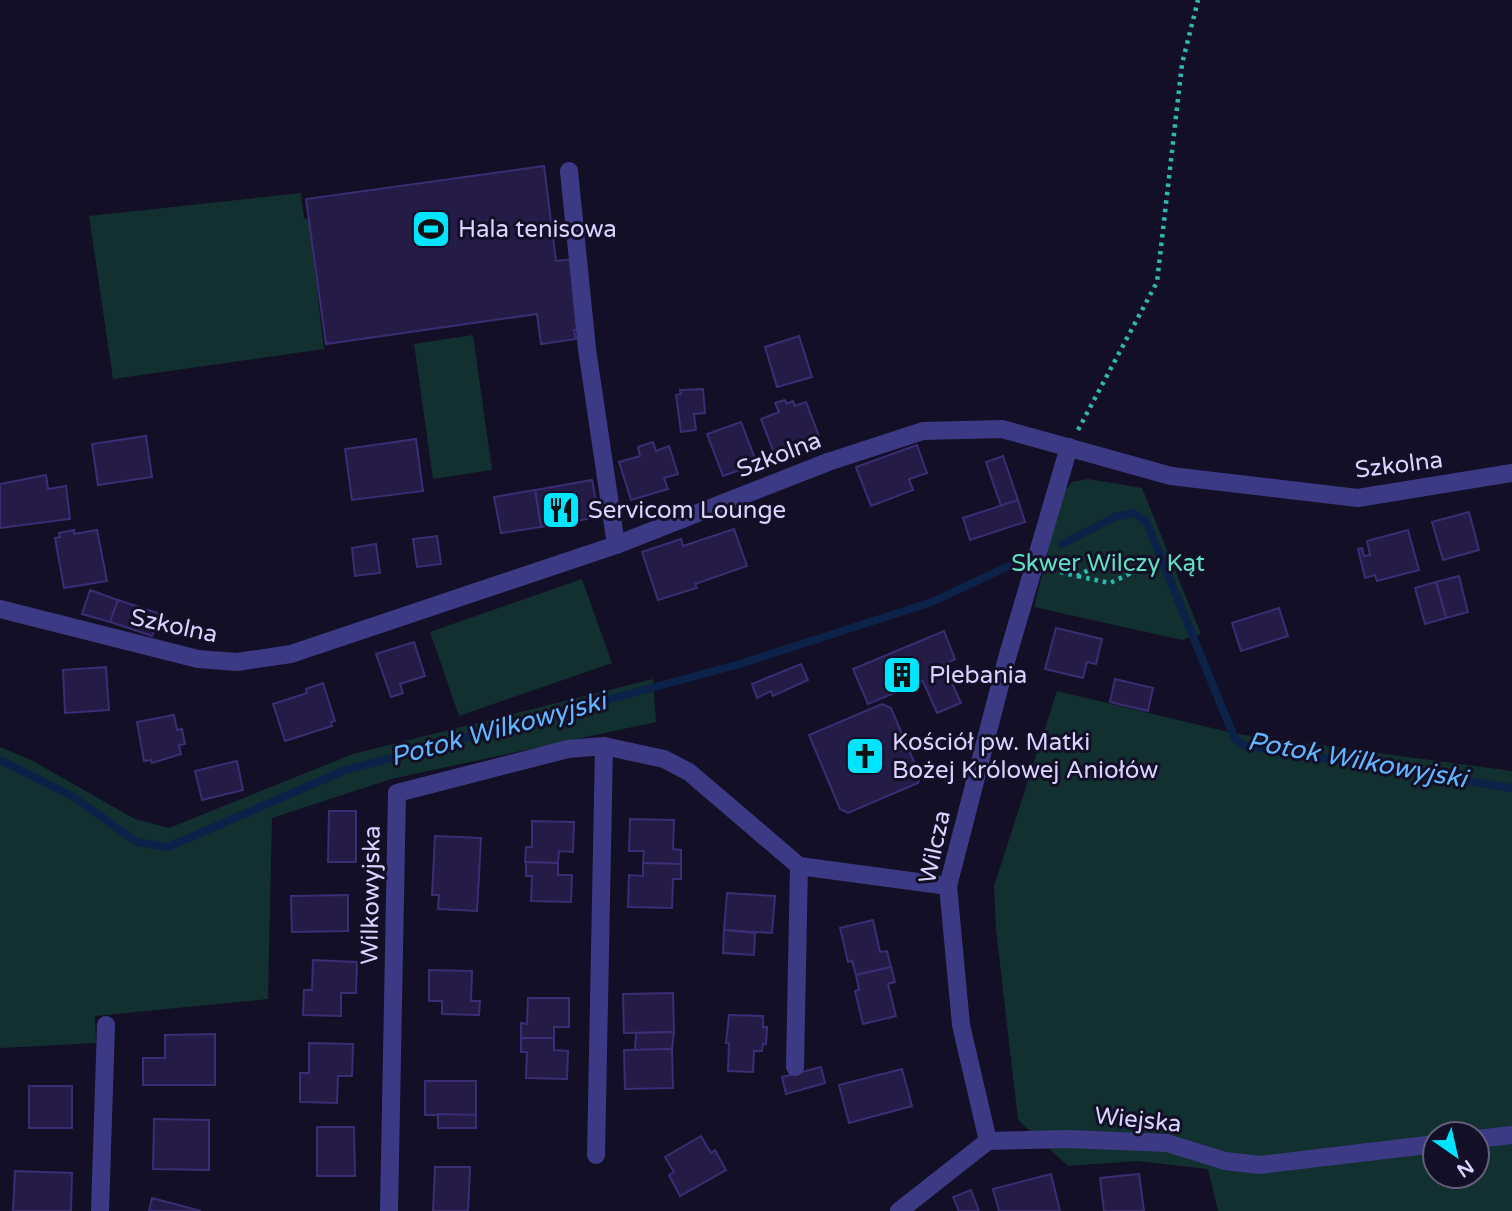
<svg xmlns="http://www.w3.org/2000/svg" width="1512" height="1211" font-family="'Varela Round',sans-serif">
  <rect width="100%" height="100%" fill="#130f26"/>
  <!-- green -->
  <g fill="#12302f" fill-rule="evenodd">
    <polygon points="301,193 304,218 309,220 324,349 113,379 89,216"/>
    <polygon points="473,335 492,470 433,479 414,344"/>
    <polygon points="1088,479 1142,488 1201,634 1182,640 1034,607 1062,494 1072,482"/>
    <polygon points="582,579 612,663 459,716 430,632"/>
    <polygon points="653,679 656,722 391,779 272,818 268,999 95,1016 96,1043 0,1048 0,747 33,761 135,819 169,828 353,754"/>
    <path d="M 1057,691 L 1237,734 L 1512,771 L 1512,1211 L 1218,1211 L 1208,1169 L 1137,1161 L 1068,1166 L 1018,1120 L 996,929 L 994,886 ZM 1435,1134 L 1477,1134 L 1477,1176 L 1435,1176 Z"/>
  </g>
  <g fill="none" stroke-linecap="round" stroke-linejoin="round">
    <!-- stream -->
    <g stroke="#0c2248" stroke-width="8">
      <polyline points="1062,544 1115,517 1133,513 1146,521 1234,737 1242,745 1512,788"/>
      <polyline points="0,760 72,796 137,842 168,847 343,771 740,664 932,602 1013,564"/>
    </g>
  </g>
  <!-- building -->
  <g fill="#241b47" stroke="#3b2d73" stroke-width="2">
    <polygon points="544,166 556,261 572,259 581,329 574,330 576,339 541,344 537,314 326,344 306,199"/>
    <polygon points="799,336 812,377 777,387 765,347"/>
    <polygon points="703,389 705,413 694,414 696,430 681,432 676,395 681,394 680,390"/>
    <polygon points="785,400 787,404 793,401 795,406 806,402 819,436 774,453 761,419 779,412 775,403"/>
    <polygon points="741,422 757,464 723,476 707,434"/>
    <polygon points="146,436 152,477 98,485 92,444"/>
    <polygon points="416,439 423,491 352,500 345,449"/>
    <polygon points="653,442 656,451 669,446 678,474 664,478 668,489 631,500 619,462 640,456 638,447"/>
    <polygon points="917,445 927,473 909,479 913,490 871,506 856,467"/>
    <polygon points="1003,456 1018,500 1001,506 986,462"/>
    <polygon points="46,475 48,489 66,486 70,519 0,528 0,484"/>
    <polygon points="592,480 599,517 541,527 535,490"/>
    <polygon points="535,490 541,527 501,533 494,497"/>
    <polygon points="1018,500 1025,522 970,540 963,518"/>
    <polygon points="1469,512 1479,550 1443,560 1432,522"/>
    <polygon points="734,529 747,566 695,584 697,588 658,600 642,552 681,539 683,546"/>
    <polygon points="74,530 74,534 97,530 107,581 64,588 55,538 60,537 59,533"/>
    <polygon points="1408,530 1419,570 1377,581 1375,575 1365,578 1358,549 1362,548 1364,556 1370,555 1367,541"/>
    <polygon points="437,536 441,564 417,567 413,539"/>
    <polygon points="376,544 380,573 355,576 352,548"/>
    <polygon points="1459,576 1468,612 1446,618 1436,582"/>
    <polygon points="1436,582 1446,618 1425,624 1415,588"/>
    <polygon points="90,590 118,600 110,622 82,614"/>
    <polygon points="118,600 161,614 152,636 110,622"/>
    <polygon points="1279,608 1288,636 1241,651 1232,623"/>
    <polygon points="1056,628 1102,639 1096,664 1087,662 1083,678 1045,669"/>
    <polygon points="944,631 955,659 944,665 961,703 937,713 923,681 868,704 853,669"/>
    <polygon points="414,642 425,676 400,684 403,693 391,697 376,654"/>
    <polygon points="801,664 808,680 773,696 771,691 757,698 752,684"/>
    <polygon points="106,667 109,710 65,713 63,670"/>
    <polygon points="1115,679 1153,688 1148,711 1110,702"/>
    <polygon points="323,683 335,721 331,722 332,726 285,741 273,704 307,693 306,689"/>
    <polygon points="882,704 891,708 920,776 918,783 848,813 840,809 809,735"/>
    <polygon points="174,715 177,730 182,729 185,744 179,745 181,754 152,763 151,760 144,761 137,722"/>
    <polygon points="237,761 243,790 202,800 195,771"/>
    <polygon points="329,811 356,811 356,862 328,862"/>
    <polygon points="630,819 674,820 673,849 681,850 681,864 643,863 644,851 629,851"/>
    <polygon points="532,821 574,822 573,852 559,851 558,863 525,862 526,847 532,847"/>
    <polygon points="435,836 481,838 477,911 438,909 439,895 432,895"/>
    <polygon points="526,862 558,863 558,875 572,875 571,902 531,901 532,876 526,876"/>
    <polygon points="643,863 681,864 681,879 673,879 672,908 628,907 629,875 643,876"/>
    <polygon points="727,893 775,896 772,933 724,930"/>
    <polygon points="348,895 348,931 292,932 291,896"/>
    <polygon points="873,920 880,952 887,951 891,967 856,975 852,961 848,962 840,928"/>
    <polygon points="724,930 755,933 754,955 723,953"/>
    <polygon points="313,960 357,962 356,993 341,993 341,1016 303,1015 304,990 312,990"/>
    <polygon points="891,967 895,982 888,984 896,1016 863,1024 855,991 859,990 856,975"/>
    <polygon points="429,970 472,971 471,1001 480,1001 479,1015 442,1014 442,1001 429,1001"/>
    <polygon points="673,993 674,1032 624,1033 623,994"/>
    <polygon points="528,998 569,998 569,1027 554,1027 554,1038 521,1038 521,1023 527,1024"/>
    <polygon points="729,1015 763,1016 763,1027 767,1027 766,1044 763,1044 762,1051 754,1051 753,1072 728,1071 729,1043 726,1043"/>
    <polygon points="674,1032 672,1049 635,1050 636,1033"/>
    <polygon points="215,1034 215,1085 143,1085 143,1058 165,1058 165,1035"/>
    <polygon points="521,1038 554,1038 554,1050 568,1051 567,1079 526,1078 527,1052 521,1052"/>
    <polygon points="309,1043 353,1044 352,1076 338,1076 337,1103 300,1102 300,1073 309,1073"/>
    <polygon points="672,1049 673,1088 625,1089 624,1050"/>
    <polygon points="821,1067 825,1083 786,1094 782,1077"/>
    <polygon points="902,1069 912,1106 849,1123 839,1085"/>
    <rect x="425" y="1081" width="51" height="34"/>
    <rect x="29" y="1086" width="43" height="42"/>
    <polygon points="438,1114 476,1115 476,1128 438,1128"/>
    <polygon points="154,1119 209,1120 209,1170 153,1169"/>
    <polygon points="317,1127 354,1127 355,1176 317,1176"/>
    <polygon points="701,1136 711,1153 715,1150 726,1170 680,1196 669,1175 674,1172 665,1157"/>
    <polygon points="435,1167 470,1167 468,1211 433,1211"/>
    <polygon points="15,1171 72,1173 71,1211 13,1211"/>
    <polygon points="1051,1174 1060,1211 999,1211 993,1189"/>
    <polygon points="1139,1174 1144,1211 1104,1211 1100,1178"/>
    <polygon points="971,1190 979,1211 959,1211 953,1197"/>
    <polygon points="152,1198 201,1211 149,1211"/>
  </g>
  <g fill="none" stroke-linecap="round" stroke-linejoin="round">
    <!-- path -->
    <g stroke="#2fb8b0" stroke-width="4.5" stroke-dasharray="3.5 5" stroke-linecap="butt">
      <polyline points="1078,430 1157,282 1182,64 1198,0"/>
      <polyline points="1052,570 1077,576 1119,555 1129,574 1110,583 1077,576"/>
    </g>
    <!-- street -->
    <g stroke="#3d3a85" stroke-width="18">
      <polyline points="569,171 587,349 616,545"/>
      <polyline points="0,609 198,659 237,662 291,654 616,545 828,462 923,431 1002,429 1171,476 1358,498 1512,473"/>
      <polyline points="795,1067 799,866"/>
      <polyline points="1477,1139 1512,1135"/>
      <polyline points="988,1141 961,1025 948,886 1007,658 1069,447"/>
      <polyline points="596,1155 604,746"/>
      <polyline points="100,1211 106,1025"/>
      <polyline points="389,1211 397,793 568,749 604,746 664,759 689,772 799,866 948,886"/>
      <polyline points="899,1211 988,1141 1068,1139 1167,1143 1225,1161 1260,1165 1435,1144"/>
    </g>
  </g>
  <!-- icons -->
  <defs>
    <g id="stadium-square" transform="scale(2.0125)"><rect x="-9" y="-9" width="18" height="18" rx="4" fill="#00e5ff" stroke="#130f26"/><path d="M0-5a6.5 5 0 1 0 0 10a6.5 5 0 1 0 0-10ZM-3.5-1.8h7v3.6h-7Z" fill="#111"/></g>
    <g id="restaurant-square" transform="scale(2.0125)"><rect x="-9" y="-9" width="18" height="18" rx="4" fill="#00e5ff" stroke="#130f26"/><path d="M-5-6h1v4h1v-4h1v4h1v-4h1v5L-1.5 .5V6h-2V.5L-5-1ZM5-6V6H3V1.5H1.5Q1.5-4 5-6Z" fill="#111"/></g>
    <g id="building-square" transform="scale(2.0125)"><rect x="-9" y="-9" width="18" height="18" rx="4" fill="#00e5ff" stroke="#130f26"/><path d="M-4-6H4V6H1V3H-1V6H-4ZM-2.5-4.3h1.7v1.8h-1.7ZM.8-4.3h1.7v1.8H.8ZM-2.5-1h1.7V.8h-1.7ZM.8-1h1.7V.8H.8Z" fill="#111"/></g>
    <g id="church-square" transform="scale(2.0125)"><rect x="-9" y="-9" width="18" height="18" rx="4" fill="#00e5ff" stroke="#130f26"/><path d="M-1.2-6h2.4v3.5h3.3v2.4h-3.3V6h-2.4V-.1h-3.3v-2.4h3.3Z" fill="#111"/></g>
  </defs>
  <g fill-rule="evenodd">
    <use href="#stadium-square" x="431" y="229"/>
    <use href="#restaurant-square" x="561" y="510"/>
    <use href="#building-square" x="902" y="675"/>
    <use href="#church-square" x="865" y="756"/>
  </g>
  <g text-anchor="middle" dominant-baseline="central" stroke-width="6" stroke-linejoin="round" paint-order="stroke">
    <!-- poi labels -->
    <g font-size="24" fill="#d9d4ff" stroke="#130f26" text-anchor="start">
      <text x="458" y="229">Hala tenisowa</text>
      <text x="588" y="510">Servicom Lounge</text>
      <text x="929" y="675">Plebania</text>
      <text x="892" y="742">Kościół pw. Matki<tspan x="892" dy="28">Bożej Królowej Aniołów</tspan></text>
    </g>
    <!-- street labels -->
    <g font-size="24" fill="#d9d4ff" stroke="#130f26">
      <text transform="translate(779 455) rotate(-21)">Szkolna</text>
      <text transform="translate(1399 465) rotate(-7)">Szkolna</text>
      <text transform="translate(174 626) rotate(12)">Szkolna</text>
      <text transform="translate(935 847) rotate(-78)">Wilcza</text>
      <text transform="translate(371 895) rotate(-89)">Wilkowyjska</text>
      <text transform="translate(1138 1120) rotate(6)">Wiejska</text>
    </g>
    <!-- park labels -->
    <g font-size="24" fill="#5fe0c0" stroke="#130f26">
      <text x="1108" y="563">Skwer Wilczy Kąt</text>
    </g>
    <!-- water labels -->
    <g font-size="26" font-style="italic" fill="#62b6ff" stroke="#130f26">
      <text transform="translate(498 729) rotate(-15)">Potok Wilkowyjski</text>
      <text transform="translate(1357 760) rotate(10)">Potok Wilkowyjski</text>
    </g>
  </g>
  <!-- north arrow -->
  <g transform="translate(1456 1155) rotate(146)"><circle r="33" fill="#130f26" stroke="#625e7d" stroke-width="2"/>
  <path d="M0-5L12 26L0 18L-12 26Z" fill="#00e5ff"/>
  <text y="-10" font-size="19" font-weight="bold" text-anchor="middle" fill="#d9d4ff">N</text>
  </g>
</svg>
